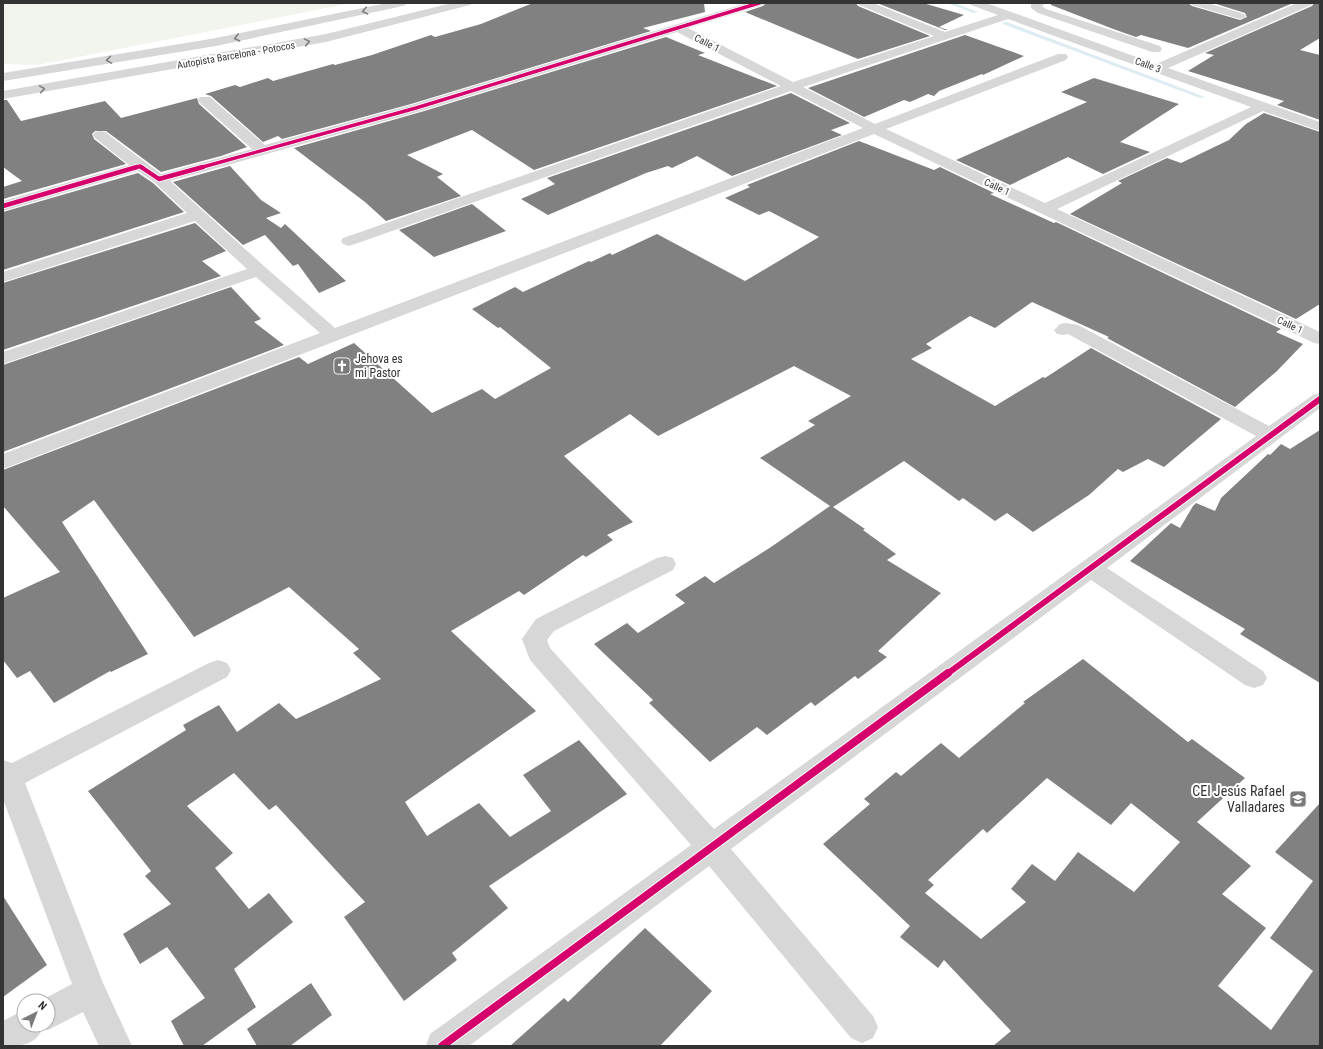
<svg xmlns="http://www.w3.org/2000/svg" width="1323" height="1049" font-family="'Roboto Condensed',sans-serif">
  <rect width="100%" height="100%" fill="#fff"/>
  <!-- green -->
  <polygon fill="#f1f5ed" points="3,3 352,3 38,65 3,64"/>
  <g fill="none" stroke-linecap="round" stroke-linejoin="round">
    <!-- stream -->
    <g fill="#ddebf3" fill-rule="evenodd">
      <polygon points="947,3 955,3 978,12 973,13"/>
      <polygon points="1003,22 1007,22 1205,97 1200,98 1003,24"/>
    </g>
  </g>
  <!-- building -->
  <g fill="#818181" fill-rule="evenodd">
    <polygon points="533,3 704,3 705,12 643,28 651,31 411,104 282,139 278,136 263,142 211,96 205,94 235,85 240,87 268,78 273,81 333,64 335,65 372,55 431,35 435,37 481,24"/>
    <polygon points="766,3 856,3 858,6 930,36 858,59 745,12 763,6"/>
    <polygon points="877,3 923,3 964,15 939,27 948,30 945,30"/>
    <polygon points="1051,3 1188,3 1192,6 1240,20 1247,17 1245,13 1213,3 1293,3 1188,48 1141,35 1136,37 1116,30 1051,5"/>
    <polygon points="1314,3 1320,3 1320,38 1300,50 1320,55 1320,120 1277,105 1284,101 1188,71 1214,55 1205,53 1312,6"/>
    <polygon points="965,35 1024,56 983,75 982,74 939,91 934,96 928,94 910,102 904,100 864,117 808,88"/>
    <polygon points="666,37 705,53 698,55 777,86 534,170 472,130 407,155 443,174 437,177 461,196 386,221 365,202 294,148 421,112"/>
    <polygon points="1094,78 1179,104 1120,142 1150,152 1103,174 1068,157 1010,185 956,160 1087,102 1061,92"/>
    <polygon points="791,93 850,123 831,130 842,135 732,176 697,156 672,168 668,166 646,173 548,215 521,199 555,184 547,178"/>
    <polygon points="197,98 199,104 247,147 221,156 161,172 106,131 95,131 92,134 94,139 126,164 3,199 3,187 22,181 3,167 3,100 7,100 21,121 105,101 121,118"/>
    <polygon points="1264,113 1320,132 1320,304 1296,319 1070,214 1122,183 1118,181 1167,158 1181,163 1229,140 1246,124"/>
    <polygon points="859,141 934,170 940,167 994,193 990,194 1054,223 1056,222 1281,329 1276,332 1303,344 1277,371 1235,407 1107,338 1109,337 1032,302 995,328 970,316 926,344 932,348 911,359 995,406 1043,377 1045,378 1091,348 1221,419 1164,467 1148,459 1123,472 1118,469 1089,495 1033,532 1007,513 995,521 963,498 959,501 904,461 833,507 865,529 863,530 896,554 887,560 941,593 878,651 887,657 858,679 855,676 815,706 811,702 767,735 757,727 710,762 649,703 653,700 594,644 627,623 638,633 685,603 675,595 705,576 714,583 771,547 830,506 760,458 815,425 808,421 851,396 794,366 658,436 630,414 564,456 633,522 607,535 613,540 586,557 583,555 524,595 519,591 451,631 536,711 405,802 427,836 479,803 510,837 551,811 523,775 579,740 627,794 489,886 508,908 452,953 457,960 404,1001 344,917 365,902 276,805 269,810 234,773 187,806 233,853 215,868 249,909 269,893 293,922 234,969 256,1007 202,1046 184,1046 171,1021 205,998 167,947 140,964 123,934 171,904 145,876 151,871 88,791 186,730 183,725 219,705 237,732 279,703 296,719 381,679 353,653 359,649 289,587 194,637 94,500 62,522 148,654 111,672 110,671 54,703 30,671 17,678 3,660 3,598 60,572 3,506 3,470 299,357 308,364 354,343 432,413 482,389 495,399 551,368 500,327 498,328 472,309 515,287 523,292 589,261 591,262 610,253 612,255 657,234 745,281 819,237 769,211 759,215 725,198 750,187 747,185"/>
    <polygon points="230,166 261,200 281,213 266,218 281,228 285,224 346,281 319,293 298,264 293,266 265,235 243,245 173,182"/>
    <polygon points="138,173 153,183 184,212 3,270 3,212"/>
    <polygon points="472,204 506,231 434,257 399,230"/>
    <polygon points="195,223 226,251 202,261 221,276 3,350 3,283"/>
    <polygon points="231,287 261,319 254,322 284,345 3,452 3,365"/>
    <polygon points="1320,430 1320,683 1240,634 1245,629 1130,561 1171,523 1180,528 1193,506 1196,503 1215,511 1221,498 1268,454 1270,455 1281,444 1290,449"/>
    <path d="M 1083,659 L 1188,742 L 1192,739 L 1245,778 L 1197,822 L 1251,866 L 1222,894 L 1266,928 L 1218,986 L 1271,1030 L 1313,971 L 1270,938 L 1313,881 L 1275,852 L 1320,803 L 1320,1046 L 993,1046 L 1011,1031 L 944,960 L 938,968 L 900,937 L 910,926 L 823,844 L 870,804 L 864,799 L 896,772 L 901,776 L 941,743 L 959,758 L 1025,703 L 1023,702 ZM 1047,778 L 1111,825 L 1131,803 L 1180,842 L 1134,892 L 1078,852 L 1055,881 L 1032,864 L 1011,889 L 1026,902 L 981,939 L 925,893 L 934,885 L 928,880 L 983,829 L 987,833 Z"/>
    <polygon points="3,896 47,965 3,997"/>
    <polygon points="645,928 712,991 660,1046 510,1046 564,998 568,1002"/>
    <polygon points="311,983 332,1015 290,1046 257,1046 247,1029"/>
  </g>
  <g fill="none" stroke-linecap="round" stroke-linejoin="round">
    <!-- minor -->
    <g fill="#d7d7d7" fill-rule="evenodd">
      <polygon points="387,3 409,3 403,6 216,46 3,81 3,73 216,38"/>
      <polygon points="452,3 472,3 470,5 326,42 3,99 3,91 326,34"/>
      <path d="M 747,3 L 765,3 L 763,5 L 688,28 L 793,82 L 934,36 L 859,5 L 857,3 L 873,3 L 945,32 L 998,15 L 971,5 L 969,3 L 986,3 L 1156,64 L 1297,3 L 1313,3 L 1311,5 L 1168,68 L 1320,122 L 1320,131 L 1263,111 L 1057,209 L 1320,332 L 1320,344 L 1314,343 L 874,134 L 3,469 L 3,454 L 320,333 L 256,277 L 3,364 L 3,352 L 247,269 L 195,221 L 3,282 L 3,272 L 187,213 L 154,182 L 138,171 L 3,211 L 3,201 L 129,165 L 95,138 L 93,135 L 95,132 L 100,131 L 105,132 L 161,174 L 252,149 L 200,103 L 198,100 L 200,97 L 210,97 L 265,145 L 411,105 ZM 1008,19 L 1251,107 L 1045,203 L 886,129 L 1066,60 L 1068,57 L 1066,54 L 1058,54 L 875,124 L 803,87 ZM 677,32 L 781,86 L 343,238 L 341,241 L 343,244 L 349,246 L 355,244 L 791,91 L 863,128 L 335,328 L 265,267 L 170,181 L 421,111 Z"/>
      <polygon points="1031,3 1045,3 1042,6 1046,9 1160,46 1162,49 1160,52 1152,52 1038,13 1031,8"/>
      <polygon points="1190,3 1208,3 1244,14 1246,16 1244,18 1240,19 1192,5"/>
      <polygon points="1066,323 1078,325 1269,426 1313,395 1320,393 1320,408 1107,568 1263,671 1267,678 1263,685 1254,688 1245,685 1091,580 731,849 873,1016 878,1027 873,1038 862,1043 851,1038 709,866 469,1046 426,1046 430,1034 691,845 530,660 522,639 536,619 657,558 665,556 673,558 676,564 673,570 554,631 547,640 550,648 714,829 1256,436 1068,334 1063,335 1057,334 1054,330 1060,324"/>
      <path d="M 218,660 L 227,663 L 231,670 L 227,677 L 25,783 L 103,983 L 132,1046 L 99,1046 L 83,1012 L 48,1030 L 43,1028 C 35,1046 20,1046 3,1046 L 3,1021 L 24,1010 L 24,1025 L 48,1025 L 48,1001 L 40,1001 L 72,984 L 3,799 L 3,760 L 12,763 L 209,663 Z"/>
    </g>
    <!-- cycleway-far3 casing -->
    <g stroke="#fff" stroke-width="5">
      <g id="cycleway-far3">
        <polyline points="134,168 140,166 143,168"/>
        <polyline points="199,168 416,108 759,3"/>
      </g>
    </g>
    <!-- cycleway-far2 casing -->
    <g stroke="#fff" stroke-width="6">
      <g id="cycleway-far2">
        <polyline points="141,167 159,179 203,167"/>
        <polyline points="3,206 137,167"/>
      </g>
    </g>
    <!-- cycleway-far1 casing -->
    <g stroke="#fff" stroke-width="8">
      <polyline id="cycleway-far1" points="947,674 1320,399"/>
    </g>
    <!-- cycleway casing -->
    <g stroke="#fff" stroke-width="10">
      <polyline id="cycleway" points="442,1046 948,673"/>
    </g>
    <!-- cycleway-far3 -->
    <use href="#cycleway-far3" stroke="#d6006c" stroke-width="3.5"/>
    <!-- cycleway-far2 -->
    <use href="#cycleway-far2" stroke="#d6006c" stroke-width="4.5"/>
    <!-- cycleway-far1 -->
    <use href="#cycleway-far1" stroke="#d6006c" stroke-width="6"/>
    <!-- cycleway -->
    <use href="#cycleway" stroke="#d6006c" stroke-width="8"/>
  </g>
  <!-- one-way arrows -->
  <defs><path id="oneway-chevron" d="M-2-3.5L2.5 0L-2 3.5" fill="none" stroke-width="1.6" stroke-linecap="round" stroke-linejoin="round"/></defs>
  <g stroke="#7d7d7d">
    <use href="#oneway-chevron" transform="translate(365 11) rotate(168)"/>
    <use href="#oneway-chevron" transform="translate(237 38) rotate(168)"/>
    <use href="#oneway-chevron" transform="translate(307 42) rotate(-10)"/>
    <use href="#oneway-chevron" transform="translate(109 60) rotate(171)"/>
    <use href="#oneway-chevron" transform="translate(42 89) rotate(-9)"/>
  </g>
  <!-- icons -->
  <defs>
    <g id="church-square" transform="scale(0.9)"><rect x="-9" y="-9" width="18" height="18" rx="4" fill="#7a7a7a" stroke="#fff"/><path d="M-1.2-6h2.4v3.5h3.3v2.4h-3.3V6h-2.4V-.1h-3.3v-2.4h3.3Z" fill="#fff"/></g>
    <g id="school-square" transform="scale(0.9)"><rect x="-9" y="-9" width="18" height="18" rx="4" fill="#7a7a7a" stroke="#fff"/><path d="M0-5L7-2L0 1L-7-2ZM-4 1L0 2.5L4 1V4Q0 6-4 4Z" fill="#fff"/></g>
  </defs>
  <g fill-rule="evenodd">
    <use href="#church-square" x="342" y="366"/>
    <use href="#school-square" x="1298" y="799"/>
  </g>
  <g text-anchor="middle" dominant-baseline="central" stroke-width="4" stroke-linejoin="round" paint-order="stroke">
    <!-- far-street labels -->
    <g font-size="10" fill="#333" stroke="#fff">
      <text transform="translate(707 43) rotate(27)">Calle 1</text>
      <text transform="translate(236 55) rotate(-10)">Autopista Barcelona - Potocos</text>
      <text transform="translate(1148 65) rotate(20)">Calle 3</text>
      <text transform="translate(997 187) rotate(25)">Calle 1</text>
      <text transform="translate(1290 325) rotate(25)">Calle 1</text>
    </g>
    <!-- poi labels -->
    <g font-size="12" fill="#333" stroke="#fff" text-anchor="start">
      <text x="355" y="359">Jehova es<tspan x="355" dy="14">mi Pastor</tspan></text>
    </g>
    <!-- near-poi labels -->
    <g font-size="14" fill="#333" stroke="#fff" text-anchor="end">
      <text x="1285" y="791">CEI Jesús Rafael<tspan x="1285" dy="16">Valladares</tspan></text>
    </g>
  </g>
  <!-- border -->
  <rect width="1323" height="1049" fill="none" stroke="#333333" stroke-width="8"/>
  <!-- north arrow -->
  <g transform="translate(36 1013) rotate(42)"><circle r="19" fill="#ffffff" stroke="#adadad"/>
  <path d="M0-3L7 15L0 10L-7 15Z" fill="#7a7a7a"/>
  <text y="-6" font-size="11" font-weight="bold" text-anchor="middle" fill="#333333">N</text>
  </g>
</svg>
